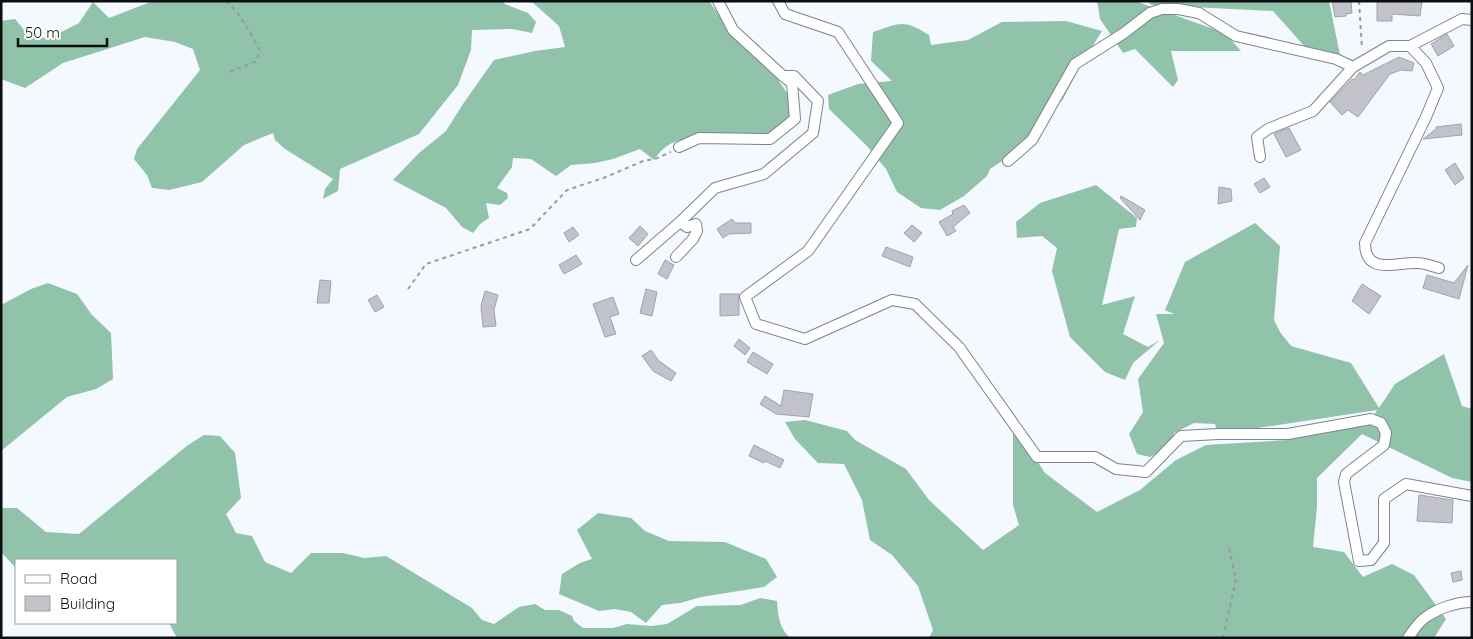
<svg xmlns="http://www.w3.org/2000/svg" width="1473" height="639" font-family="Quicksand,sans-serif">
  <rect width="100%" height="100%" fill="#f3f9fe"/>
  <!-- forest -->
  <g fill="#91c2aa">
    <polygon points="153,1 503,1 505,4 528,13 536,22 532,33 512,29 472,30 471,50 458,85 419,134 340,169 338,191 323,199 325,189 333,179 285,149 275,140 273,133 244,145 202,182 169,190 152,188 147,175 134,159 137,149 200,70 193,49 175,42 145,37 63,63 25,88 1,79 1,21 15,19 27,33 48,39 79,23 93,2 109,18"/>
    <path d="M 531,1 L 709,1 L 733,35 L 772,71 L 790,97 L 793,114 L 784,131 C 768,134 751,141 735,142 C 702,144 677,126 654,160 L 640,149 L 613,159 L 595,163 L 571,165 L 556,176 L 531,159 L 513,158 L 512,167 L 497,188 L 507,193 L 508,198 L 500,205 L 486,203 L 489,218 L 480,224 L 473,233 L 462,227 L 446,208 L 393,180 L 419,153 L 446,131 L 463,104 L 494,60 L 535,51 L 565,47 L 559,26 Z"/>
    <polygon points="1097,1 1135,1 1225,33 1241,51 1171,51 1178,80 1173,87 1135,49 1123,53 1100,19"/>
    <polygon points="1148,1 1329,1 1340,55 1305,47 1273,11 1151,5"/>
    <path d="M 1066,21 L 1102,31 L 1079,68 L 1063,99 L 1022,148 L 990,169 L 987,176 L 964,196 L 940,210 L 921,208 L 897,192 L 886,169 L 867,146 L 829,109 L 828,95 L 858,84 L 892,81 L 871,61 L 873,32 C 902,23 902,19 929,35 L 931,45 L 968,40 L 1002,22 Z"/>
    <polygon points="1096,185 1137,218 1136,227 1119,229 1102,305 1135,296 1123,334 1148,347 1160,340 1133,363 1125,380 1105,372 1070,337 1052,271 1057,248 1042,236 1017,238 1016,222 1040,203"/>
    <polygon points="1255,223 1280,246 1274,320 1280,332 1291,346 1351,363 1379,408 1395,384 1444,354 1462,406 1472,409 1472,482 1452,478 1362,434 1317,478 1317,507 1313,547 1344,552 1363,577 1392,564 1414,575 1446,619 1434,638 929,638 933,630 918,586 892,555 870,540 862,500 844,464 818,463 795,439 785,422 805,420 847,431 855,440 906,469 929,500 983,550 1019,525 1013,505 1013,424 1045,473 1097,512 1140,490 1176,460 1206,445 1288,440 1372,419 1377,410 1218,434 1215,424 1194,423 1174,433 1171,446 1150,457 1137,454 1129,434 1143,412 1138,379 1164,343 1156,314 1174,314 1165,310 1185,262"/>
    <polygon points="48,283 77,294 92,315 111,333 113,379 96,389 67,397 1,451 1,305 31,289"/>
    <path d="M 204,435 L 220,436 L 235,453 L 241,498 L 226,514 L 236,533 L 252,536 L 265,562 L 291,573 L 311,553 L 343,553 L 364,558 L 386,556 L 472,608 L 482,620 L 494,624 L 519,607 L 535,604 L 545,610 L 559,610 L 572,616 L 574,621 L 583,628 L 613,628 L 627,624 L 651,626 L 667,624 L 697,606 L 741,605 L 760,598 L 777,601 C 778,615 779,628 790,638 L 177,638 L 169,623 L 176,623 L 176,560 L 16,560 L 16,568 L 1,552 L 1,508 L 17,508 L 46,532 L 79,534 L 188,445 Z"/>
    <polygon points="598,513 631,518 645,531 669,541 725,542 766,559 777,577 764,587 701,597 680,603 662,605 646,623 631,612 615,609 599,611 559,594 562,574 580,563 592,559 577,530"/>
  </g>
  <!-- building -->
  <g fill="#c1c2ca" stroke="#a1a2ab">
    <polygon points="1332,1 1351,1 1352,13 1346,14 1346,16 1335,17"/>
    <polygon points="1377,1 1422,1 1420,16 1392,14 1392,21 1377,21"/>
    <polygon points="1447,34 1454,46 1438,56 1431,44"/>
    <polygon points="1399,57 1414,63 1412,71 1401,70 1390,74 1358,117 1348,110 1342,115 1330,102 1352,79 1354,80 1360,72 1363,75"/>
    <polygon points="1461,124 1462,135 1423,139 1436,129 1436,127"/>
    <polygon points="1289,128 1301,150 1286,157 1274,134"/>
    <polygon points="1455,163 1464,178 1455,185 1445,170"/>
    <polygon points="1264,178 1270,187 1260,193 1254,184"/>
    <polygon points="1219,187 1231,189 1232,201 1218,204"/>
    <polygon points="1121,196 1145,210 1140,220 1120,198"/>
    <polygon points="964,205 970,213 953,227 956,231 947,236 939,222 953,214 952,211"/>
    <polygon points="732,219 735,223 751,223 751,233 729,234 723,238 717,229"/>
    <polygon points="912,225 922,233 914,242 904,233"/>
    <polygon points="640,226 648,234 638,246 629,238"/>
    <polygon points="573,227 579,235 569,242 564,233"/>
    <polygon points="886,247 913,257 910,267 882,256"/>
    <polygon points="576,255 582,264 564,274 559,265"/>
    <polygon points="665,260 674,265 667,279 658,274"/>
    <polygon points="1468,265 1459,299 1423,288 1427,275 1454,283"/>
    <polygon points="320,280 331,281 329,303 317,303"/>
    <polygon points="1362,284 1381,296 1369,314 1352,301"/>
    <polygon points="646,289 657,292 652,316 640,313"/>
    <polygon points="485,291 498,295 494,310 496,326 483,327 481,306"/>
    <polygon points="720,294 739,294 739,315 720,316"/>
    <polygon points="377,295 384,307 375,312 368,300"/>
    <polygon points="613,297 619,314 610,317 616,334 605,337 593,304"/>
    <polygon points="739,339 750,348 745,355 734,346"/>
    <polygon points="651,350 659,361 676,373 671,381 653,371 642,356"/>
    <polygon points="753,352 773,364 767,374 747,362"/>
    <polygon points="784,390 813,394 809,417 776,414 760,404 765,396 781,406"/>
    <polygon points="754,445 784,460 780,468 765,461 764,463 749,456"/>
    <polygon points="1419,495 1453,500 1452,523 1417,521"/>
    <polygon points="1461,571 1462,580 1453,582 1451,573"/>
  </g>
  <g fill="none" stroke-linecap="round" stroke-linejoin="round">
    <!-- street casing -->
    <g stroke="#7d848a" stroke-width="12">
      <g id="street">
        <polyline points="778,1 785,14 838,32 898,123 808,251 745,297 756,324 805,339 892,300 915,304 959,347 1037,457 1095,457 1116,469 1146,472 1181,436 1218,434 1288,434 1371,419 1381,423 1386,433 1384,445 1346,474 1344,482 1359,561 1371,560 1384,543 1384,499 1406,484 1472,496"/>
        <polyline points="1410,46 1462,19 1472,20"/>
        <polyline points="679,147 699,138 770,139 795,119 792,83 783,76"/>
        <path d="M 1260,157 L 1257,137 L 1268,129 L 1313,111 L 1353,67 L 1389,46 L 1410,46 L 1426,63 L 1438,88 L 1426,117 L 1365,243 C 1365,276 1397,262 1417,263 C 1424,263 1432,266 1439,268"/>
        <polyline points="1008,161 1032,140 1075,64 1124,33 1150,13 1162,9 1178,9 1199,13 1236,36 1336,59 1353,67"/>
        <polyline points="676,257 693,239 697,231 696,224 687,227 680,222"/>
        <polyline points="636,260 680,222 715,188 764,174 813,133 818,101 794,76 783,76 733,30 718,1"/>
        <path d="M 1408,638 C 1413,631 1419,621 1426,617 C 1439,608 1457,602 1472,602"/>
      </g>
    </g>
    <!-- path -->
    <g stroke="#969b9e" stroke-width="2" stroke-dasharray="4 4" stroke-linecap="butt">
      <path d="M 226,1 C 241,14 251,34 260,51 L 255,62 L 229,72"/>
      <polyline points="1359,1 1362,49"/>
      <polyline points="408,289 426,264 530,229 567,190 606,177 643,161 655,159 671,152"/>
      <polyline points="1223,638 1236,579 1228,544"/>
    </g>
    <!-- street -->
    <use href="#street" stroke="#fff" stroke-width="10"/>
  </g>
  <!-- border -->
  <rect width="1473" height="639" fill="none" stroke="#0c0f11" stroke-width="5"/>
  <!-- legend -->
  <rect x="15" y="559" width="162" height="65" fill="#ffffff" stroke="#9e9fa0"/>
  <rect x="25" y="575" width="25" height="8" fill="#ffffff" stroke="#9e9fa0"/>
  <text x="60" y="584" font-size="15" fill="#0c0f11">Road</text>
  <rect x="25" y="596" width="25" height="15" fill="#c1c2ca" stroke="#9e9fa0"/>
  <text x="60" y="609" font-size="15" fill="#0c0f11">Building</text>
  <!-- scale -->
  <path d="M18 38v8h89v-8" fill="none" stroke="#0c0f11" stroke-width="2.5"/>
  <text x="25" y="38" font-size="15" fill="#0c0f11" stroke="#ffffff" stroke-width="4" paint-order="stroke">50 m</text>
</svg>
